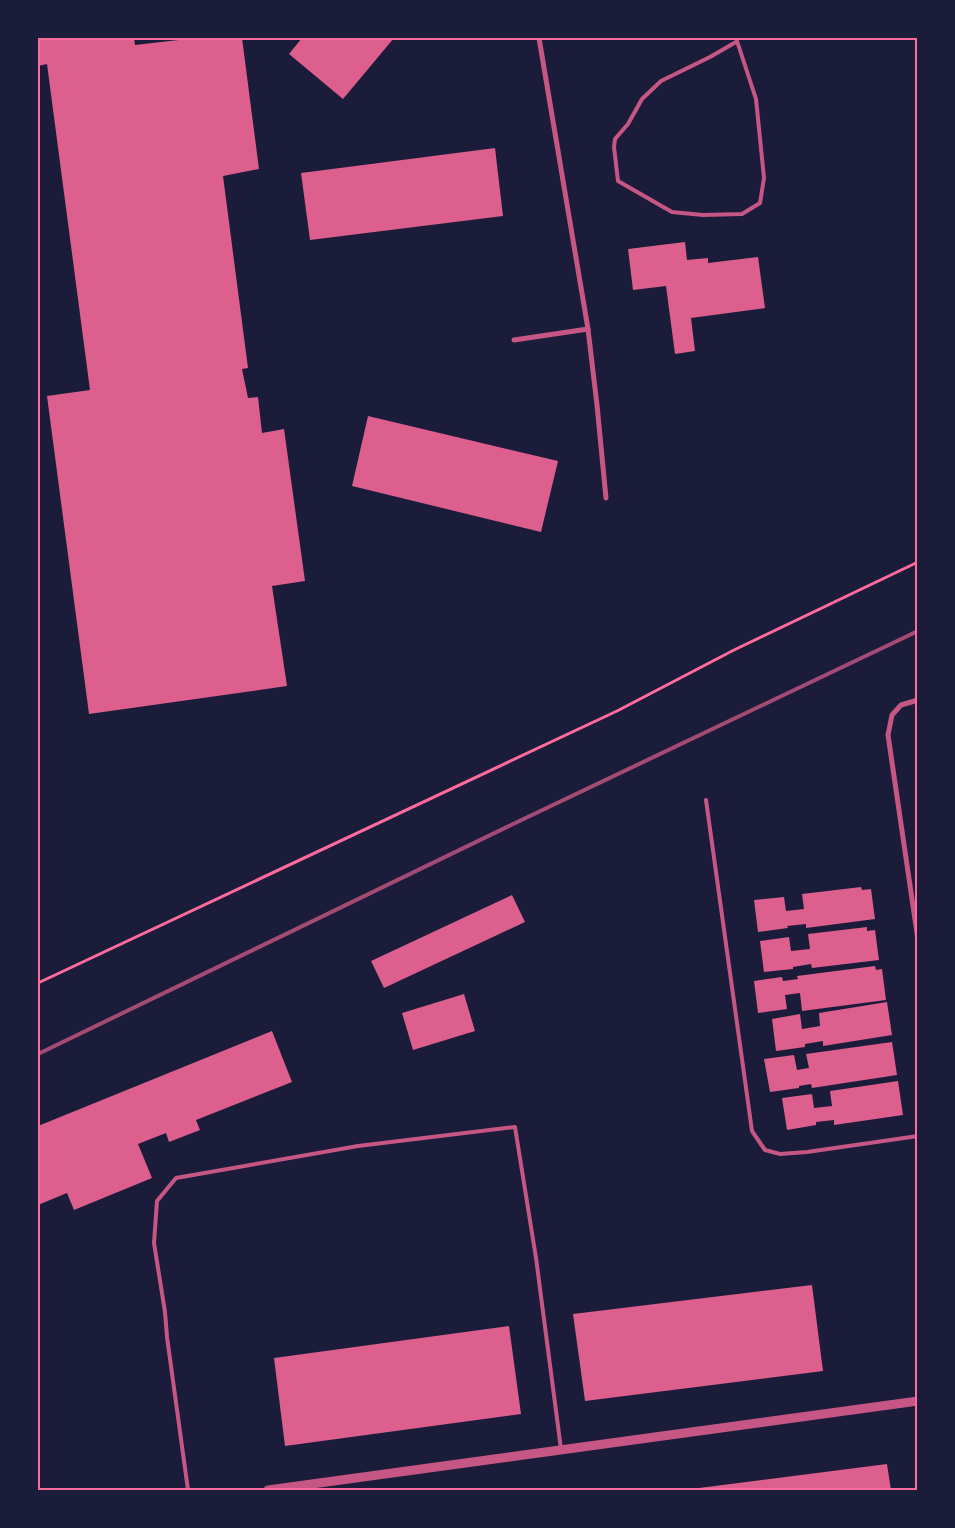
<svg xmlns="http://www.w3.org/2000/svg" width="955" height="1528" font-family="'Golos Text',sans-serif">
  <rect width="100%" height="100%" fill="#1b1b3a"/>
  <!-- building -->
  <g fill="#dd5f8e">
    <polygon points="38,38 134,38 135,45 196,38 242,38 259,169 223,176 248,368 242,369 248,398 258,397 262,433 284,429 305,581 272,586 287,686 89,714 47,396 90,390 47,64 38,66"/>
    <polygon points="302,38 394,38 343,99 289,54"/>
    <polygon points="495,148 503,216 310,240 301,173"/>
    <polygon points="685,242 687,260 708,258 708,263 758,257 765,308 691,318 695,351 675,354 666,286 633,290 628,249"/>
    <polygon points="368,416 558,461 541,532 352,486"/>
    <polygon points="861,887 862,890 871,889 875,919 806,928 806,924 787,926 788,928 758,932 754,900 784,897 786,911 804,909 802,894"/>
    <polygon points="512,895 525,922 384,988 371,961"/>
    <polygon points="867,927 867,931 875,930 879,960 812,968 811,964 793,967 793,969 764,972 760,941 789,937 791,951 810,949 808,934"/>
    <polygon points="875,966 876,970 882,969 886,1000 802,1011 800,993 785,995 787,1009 758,1013 754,981 782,977 783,981 798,979 797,976"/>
    <polygon points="464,994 475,1031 413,1050 402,1013"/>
    <polygon points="887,1002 892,1035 823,1046 823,1041 805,1044 805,1047 776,1051 772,1019 800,1014 802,1029 820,1026 819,1013"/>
    <polygon points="272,1031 292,1082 196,1120 200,1130 169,1142 166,1133 138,1144 152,1178 74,1210 67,1193 38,1205 38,1126"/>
    <polygon points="892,1042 897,1075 812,1088 811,1084 799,1086 799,1088 770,1092 764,1059 794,1055 797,1070 809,1068 806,1054"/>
    <polygon points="898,1081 903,1115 834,1125 834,1120 816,1122 816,1125 787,1130 782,1098 812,1094 814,1108 832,1106 830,1091"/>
    <polygon points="812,1285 823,1371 585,1401 573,1314"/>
    <polygon points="509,1326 521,1414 285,1446 274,1358"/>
    <polygon points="887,1464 891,1490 691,1490 691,1489"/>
  </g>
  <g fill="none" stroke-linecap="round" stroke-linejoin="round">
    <!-- path -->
    <polyline stroke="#ff6b9d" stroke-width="3" points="38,983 617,711 734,650 918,562"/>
    <!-- service -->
    <g stroke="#c65784" stroke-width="4">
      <polyline points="736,38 756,99 764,178 760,203 742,214 703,215 672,212 618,181 614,147 615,139 628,124 642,99 661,81 710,57 736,42"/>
      <polyline points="706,800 752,1131 765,1150 780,1154 807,1152 918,1136"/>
      <polyline points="188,1490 167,1337 165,1312 154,1243 157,1201 176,1178 358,1146 515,1127 536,1258 561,1449"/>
    </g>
    <!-- minor -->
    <g stroke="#c65784" stroke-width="5">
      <polyline points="539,38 588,329 597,405 606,498"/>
      <polyline points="514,340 588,329"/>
      <polyline points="918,700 901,705 892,715 888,735 918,940"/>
    </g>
    <!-- tertiary -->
    <polyline stroke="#c65784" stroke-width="9" points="268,1490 918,1401"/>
    <!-- rail -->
    <polyline stroke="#a44b75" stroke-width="4" points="38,1054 511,825 918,631"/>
  </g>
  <!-- border -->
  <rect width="955" height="1528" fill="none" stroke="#1b1b3a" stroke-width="78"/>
  <rect x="39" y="39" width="877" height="1450" fill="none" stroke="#ff6b9d" stroke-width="2"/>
</svg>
